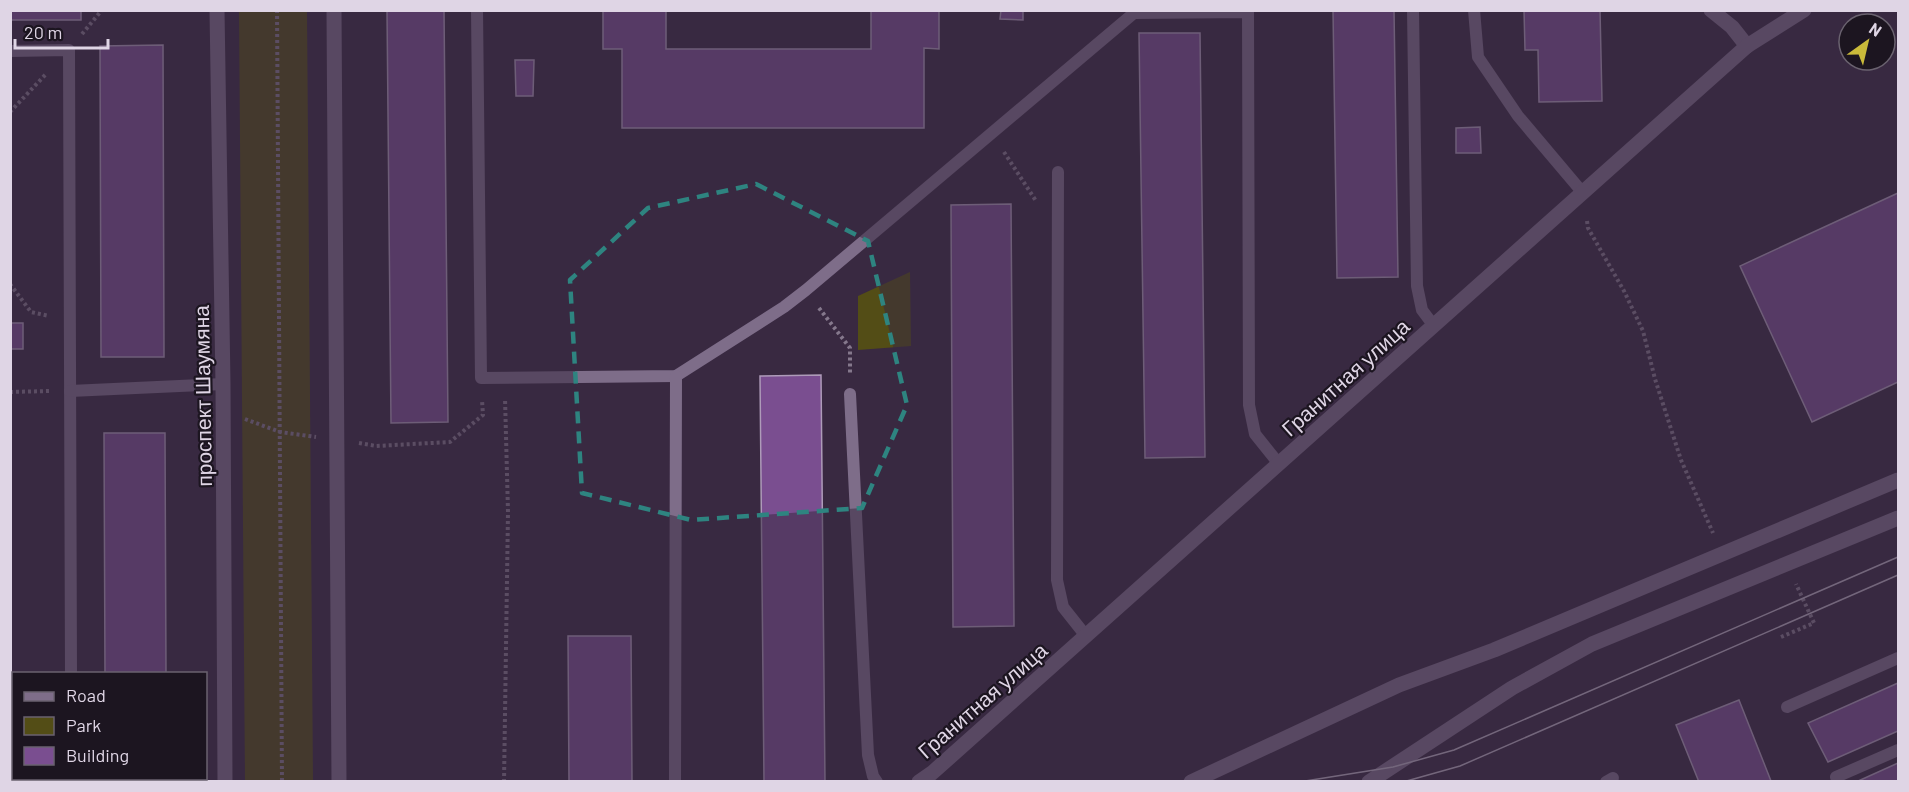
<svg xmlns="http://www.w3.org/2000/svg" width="1909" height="792" font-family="Barlow,sans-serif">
  <rect width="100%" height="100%" fill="#392941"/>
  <!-- green -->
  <g fill="#534d16">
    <polygon points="239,11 307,11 313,781 245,781"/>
    <polygon points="910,272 911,346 858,350 858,296"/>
  </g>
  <!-- building -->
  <g fill="#7a4e90" stroke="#ae9bb9" stroke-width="1.5">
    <rect x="10" y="10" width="71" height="10"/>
    <polygon points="387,10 444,10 448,422 391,423"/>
    <polygon points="603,10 666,10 666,49 871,49 871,10 939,10 939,49 924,48 924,128 622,128 622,49 603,49"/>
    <polygon points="1001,10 1023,10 1023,20 1000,19"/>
    <polygon points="1333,10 1394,10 1398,277 1337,278"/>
    <polygon points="1524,10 1600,10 1602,101 1539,102 1538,50 1525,50"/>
    <polygon points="1139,33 1200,33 1205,457 1145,458"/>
    <polygon points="163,45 164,357 101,357 100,46"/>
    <polygon points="515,60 534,60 533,96 516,96"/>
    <polygon points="1480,127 1481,153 1456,153 1456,128"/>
    <polygon points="1898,193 1898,382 1812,422 1740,266"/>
    <polygon points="1011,204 1014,626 953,627 951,205"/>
    <rect x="10" y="323" width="13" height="26"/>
    <polygon points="821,375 825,782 764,782 760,376"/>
    <polygon points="104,433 165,433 166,674 105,674"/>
    <polygon points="568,636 631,636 632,782 569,782"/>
    <polygon points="1898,683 1898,731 1828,762 1808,723"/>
    <polygon points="1739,700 1771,781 1699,782 1676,725"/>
    <polygon points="1898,763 1898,782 1856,782"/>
  </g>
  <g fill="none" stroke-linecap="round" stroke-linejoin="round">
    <!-- path -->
    <g stroke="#85788c" stroke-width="4" stroke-dasharray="3 3" stroke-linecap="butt">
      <polyline points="277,10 282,782"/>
      <polyline points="82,34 102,10"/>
      <polyline points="10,112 47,73"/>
      <polyline points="1004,152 1036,201"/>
      <polyline points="1587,221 1588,228 1624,291 1643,331 1655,379 1681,460 1713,533"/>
      <polyline points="10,284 31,312 49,316"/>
      <polyline points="819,308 850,348 850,374"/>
      <polyline points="10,392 49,391"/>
      <polyline points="245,419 280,432 316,437"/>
      <polyline points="359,443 376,446 450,442 483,415 482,400"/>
      <polyline points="1781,637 1814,623 1796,584"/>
      <polyline points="504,782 508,512 505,398"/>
    </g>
    <!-- service -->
    <g stroke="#7e6d89" stroke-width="12">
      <polyline points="477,10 481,378 676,376 784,307 806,290 1134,13 1248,12 1249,405 1255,434 1279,464"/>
      <polyline points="1413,10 1417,286 1422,310 1434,326"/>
      <polyline points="1474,10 1478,57 1518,116 1583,193"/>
      <polyline points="10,51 69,50 71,674"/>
      <polyline points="1058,172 1057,580 1063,607 1086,636"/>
      <polyline points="70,391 223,384"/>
      <polyline points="850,394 868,755 873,776 877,782"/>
      <polyline points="1787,707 1898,658"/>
      <polyline points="1836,777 1898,750"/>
      <polyline points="71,778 71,782"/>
      <polyline points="675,782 676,376"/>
      <polyline points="1606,782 1613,778"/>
    </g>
    <!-- minor -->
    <g stroke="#7e6d89" stroke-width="15">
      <polyline points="1711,10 1732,27 1747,46"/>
      <polyline points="919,782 932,773 1747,46 1804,10"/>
    </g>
    <!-- tertiary -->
    <g stroke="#7e6d89" stroke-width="15">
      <polyline points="217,10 223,384 225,782"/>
      <polyline points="334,10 339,782"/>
      <polyline points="1191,782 1399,685 1494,650 1898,480"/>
      <polyline points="1369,782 1512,688 1592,644 1898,518"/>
    </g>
    <!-- tram -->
    <g stroke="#bbb0c2" stroke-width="1.5">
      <polyline points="1299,782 1393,767 1454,750 1898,557"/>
      <polyline points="1403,782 1460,766 1898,575"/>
    </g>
  </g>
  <!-- marked area -->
  <path d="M0 0H1909V792H0ZM 756,184 L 868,241 L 907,405 L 862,508 L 691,520 L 582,493 L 570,280 L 648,208 Z" fill="#392941" fill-opacity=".55" fill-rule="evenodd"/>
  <path fill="none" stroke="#2e8480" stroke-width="4.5" stroke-dasharray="12 8" stroke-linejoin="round" d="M 756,184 L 868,241 L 907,405 L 862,508 L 691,520 L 582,493 L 570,280 L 648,208 Z"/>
  <g text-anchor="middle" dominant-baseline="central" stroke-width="4.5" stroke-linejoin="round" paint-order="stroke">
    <!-- street labels -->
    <g font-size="21" fill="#dfd5e5" stroke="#1c1520">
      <text transform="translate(1345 377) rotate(-42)">Гранитная улица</text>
      <text transform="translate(202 396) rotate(-91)">проспект Шаумяна</text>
      <text transform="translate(982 700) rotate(-41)">Гранитная улица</text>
    </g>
  </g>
  <!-- border -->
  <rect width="1909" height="792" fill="none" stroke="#dfd5e5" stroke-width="24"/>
  <!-- legend -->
  <rect x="12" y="672" width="195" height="108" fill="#1c1520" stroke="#6a626f" stroke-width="1.5"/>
  <rect x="24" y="692" width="30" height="9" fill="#7e6d89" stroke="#6a626f" stroke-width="1.5"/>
  <text x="66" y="702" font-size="18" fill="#dfd5e5">Road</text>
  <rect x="24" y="717" width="30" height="18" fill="#534d16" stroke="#6a626f" stroke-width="1.5"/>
  <text x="66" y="732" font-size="18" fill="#dfd5e5">Park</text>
  <rect x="24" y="747" width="30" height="18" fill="#7a4e90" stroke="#6a626f" stroke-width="1.5"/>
  <text x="66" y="762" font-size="18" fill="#dfd5e5">Building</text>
  <!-- north arrow -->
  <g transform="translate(1867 42) rotate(34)"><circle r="28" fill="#1c1520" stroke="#6a626f" stroke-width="1.5"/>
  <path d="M0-4.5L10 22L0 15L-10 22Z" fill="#caba3a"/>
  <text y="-9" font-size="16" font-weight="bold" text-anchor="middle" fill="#dfd5e5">N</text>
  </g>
  <!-- scale -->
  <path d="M15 39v9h93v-9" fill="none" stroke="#dfd5e5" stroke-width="3"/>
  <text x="24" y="39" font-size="18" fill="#dfd5e5" stroke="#1c1520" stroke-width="4.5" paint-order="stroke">20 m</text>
</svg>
